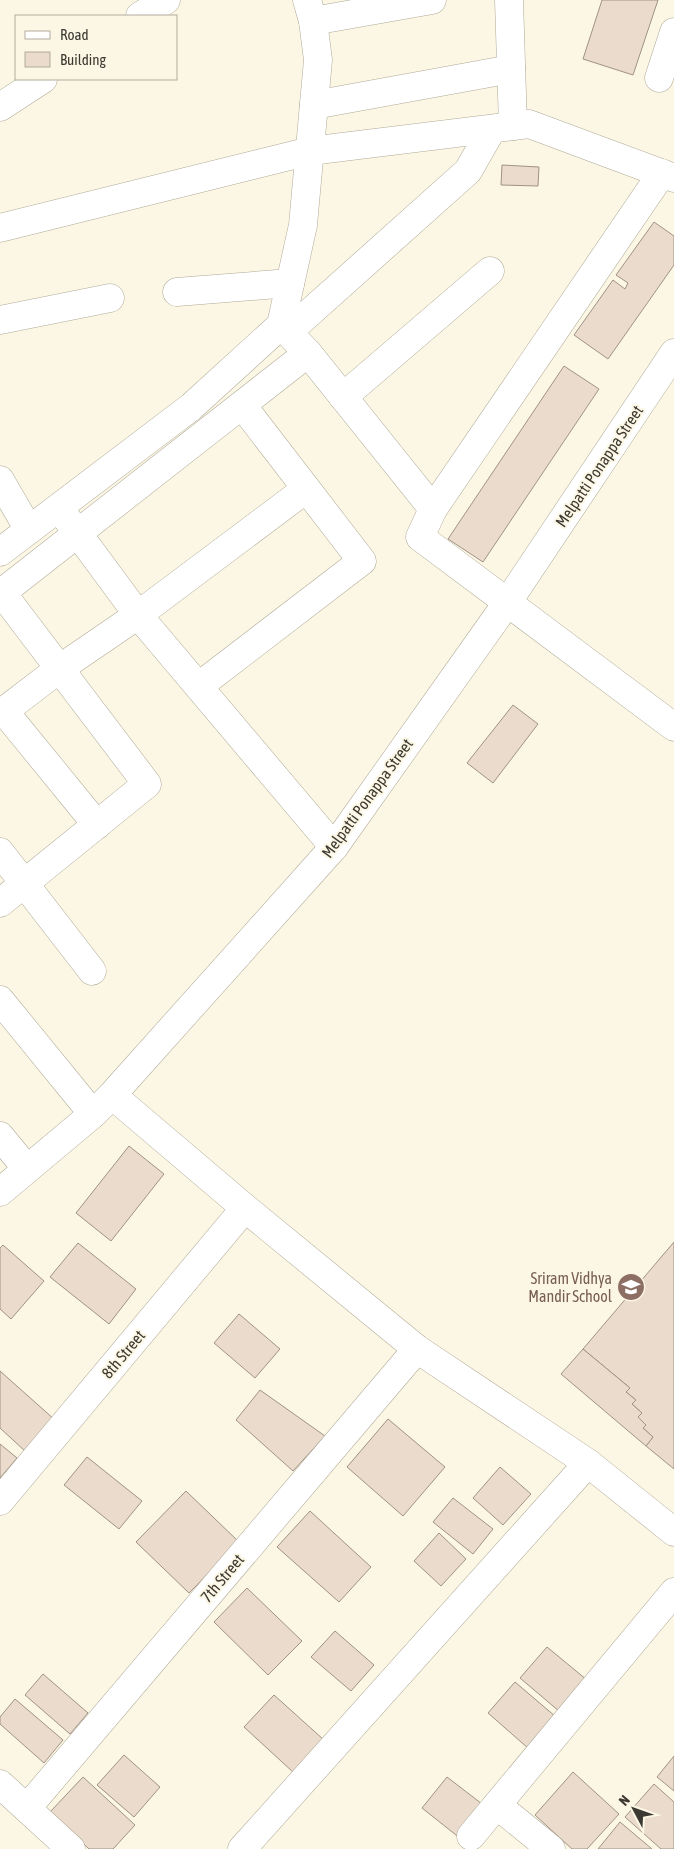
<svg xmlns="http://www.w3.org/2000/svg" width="674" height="1849" font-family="'Asap Condensed',sans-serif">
  <rect width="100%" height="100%" fill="#fcf7e4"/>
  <!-- building -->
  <g fill="#eadbcc" stroke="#a09285">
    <polygon points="602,0 658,0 633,75 583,59"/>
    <polygon points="502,165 539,167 538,186 501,185"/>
    <polygon points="654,222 674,236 674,265 608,359 574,335 613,280 625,289 628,283 616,275"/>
    <polygon points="564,366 599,389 483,562 448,539"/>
    <polygon points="513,705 538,724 493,783 467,763"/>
    <polygon points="129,1146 164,1174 111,1241 76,1213"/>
    <polygon points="674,1242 674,1469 646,1446 653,1437 643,1428 646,1425 638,1417 642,1413 632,1404 636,1400 626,1392 630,1388 583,1349"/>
    <polygon points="78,1243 136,1289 109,1324 50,1277"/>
    <polygon points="3,1245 44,1281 11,1319 0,1309 0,1248"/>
    <polygon points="239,1314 280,1349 255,1378 214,1343"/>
    <polygon points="583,1349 630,1388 626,1392 636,1400 632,1404 642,1413 638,1417 646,1425 643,1428 653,1437 646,1446 561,1374"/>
    <polygon points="0,1371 55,1420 26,1452 0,1428"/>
    <polygon points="260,1390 325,1436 293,1471 236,1420"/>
    <polygon points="388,1419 445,1467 403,1516 347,1467"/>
    <polygon points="0,1444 17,1458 0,1478"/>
    <polygon points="87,1457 142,1501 119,1529 64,1485"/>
    <polygon points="500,1467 531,1494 503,1525 473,1498"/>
    <polygon points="186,1491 239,1542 189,1593 136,1542"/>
    <polygon points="453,1498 493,1529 473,1554 433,1522"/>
    <polygon points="310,1511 371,1567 339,1602 277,1547"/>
    <polygon points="439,1533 466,1559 441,1586 414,1561"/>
    <polygon points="247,1588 302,1641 268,1675 214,1622"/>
    <polygon points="335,1631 374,1665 351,1691 311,1657"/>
    <polygon points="547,1647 587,1680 560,1712 520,1678"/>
    <polygon points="43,1674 88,1713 70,1734 25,1695"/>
    <polygon points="515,1682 556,1717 529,1749 488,1713"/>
    <polygon points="274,1695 324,1740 294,1773 244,1727"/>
    <polygon points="15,1699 63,1740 44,1763 0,1724 0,1717"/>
    <polygon points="124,1755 160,1787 134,1817 97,1785"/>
    <polygon points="674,1756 674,1791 657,1777"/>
    <polygon points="573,1772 619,1814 587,1849 572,1849 535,1815"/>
    <polygon points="83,1777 135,1825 113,1849 89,1849 50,1812"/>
    <polygon points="447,1777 486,1807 461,1839 422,1808"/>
    <polygon points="654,1784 674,1802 674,1849 661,1849 625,1817"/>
    <polygon points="620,1822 652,1849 598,1849"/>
  </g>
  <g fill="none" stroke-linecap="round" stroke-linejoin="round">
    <!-- minor casing -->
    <g stroke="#aea997" stroke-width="29">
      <g id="minor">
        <polyline points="509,0 513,126"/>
        <polyline points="140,16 166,0"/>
        <polyline points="313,21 432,0"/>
        <polyline points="659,78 674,32"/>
        <polyline points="314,105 511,69"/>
        <polyline points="0,107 43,79"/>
        <polyline points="662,173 433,509 420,537 674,727"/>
        <polyline points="0,228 310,151 529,124 674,178"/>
        <polyline points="177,292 290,283"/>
        <polyline points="0,320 110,298"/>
        <polyline points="288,332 468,171 492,129"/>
        <polyline points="308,353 433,509"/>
        <polyline points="343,397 490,271"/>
        <polyline points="0,480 29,530"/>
        <polyline points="59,508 138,615 334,847"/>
        <polyline points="0,552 191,407 281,325 303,225 318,60 313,21 307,0"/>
        <polyline points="0,594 308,353 281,325"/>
        <polyline points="199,686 362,561 242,405"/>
        <polyline points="4,711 97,825"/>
        <polyline points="0,714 59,669 138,615 306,489"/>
        <polyline points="0,852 92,971"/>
        <polyline points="0,903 147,784 2,593"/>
        <polyline points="0,1000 93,1114"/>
        <polyline points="112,1095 245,1208 417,1349 588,1463 674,1532"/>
        <polyline points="0,1136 27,1169"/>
        <polyline points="0,1501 245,1208"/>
        <polyline points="0,1784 71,1849"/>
        <polyline points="497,1805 551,1849"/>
        <polyline points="27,1808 417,1349"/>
        <polyline points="471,1836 674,1592"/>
        <polyline points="242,1849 588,1463"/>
      </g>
    </g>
    <!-- major casing -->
    <g stroke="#aea997" stroke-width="29">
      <polyline id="major" points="0,1192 93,1114 112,1095 334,847 507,603 674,353"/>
    </g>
    <!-- minor -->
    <use href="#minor" stroke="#fff" stroke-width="28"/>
    <!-- major -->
    <use href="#major" stroke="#fff" stroke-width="28"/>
  </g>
  <!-- icons -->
  <defs>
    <g id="school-disc" transform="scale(1.4375)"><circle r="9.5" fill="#8d6e63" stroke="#fcf7e4"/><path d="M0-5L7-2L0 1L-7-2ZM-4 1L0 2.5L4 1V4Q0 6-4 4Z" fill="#fff"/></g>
  </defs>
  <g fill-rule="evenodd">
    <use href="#school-disc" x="631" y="1287"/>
  </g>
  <g text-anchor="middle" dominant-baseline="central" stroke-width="4" stroke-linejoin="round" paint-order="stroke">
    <!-- street labels -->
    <g font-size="16" fill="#3b3932" stroke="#fcf7e4">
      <text transform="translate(599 466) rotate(-56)">Melpatti Ponappa Street</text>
      <text transform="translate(367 798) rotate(-54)">Melpatti Ponappa Street</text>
      <text transform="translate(123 1354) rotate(-50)">8th Street</text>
      <text transform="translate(222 1578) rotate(-50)">7th Street</text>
    </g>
    <!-- education labels -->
    <g font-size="16" fill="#785e54" stroke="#fcf7e4" text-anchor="end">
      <text x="612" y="1278">Sriram Vidhya<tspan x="612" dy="18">Mandir School</tspan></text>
    </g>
  </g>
  <!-- legend -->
  <rect x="15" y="15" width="162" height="65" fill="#fcf7e4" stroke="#afab9d"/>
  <rect x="25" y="31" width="25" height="8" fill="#ffffff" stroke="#afab9d"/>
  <text x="60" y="40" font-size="15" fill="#3b3932">Road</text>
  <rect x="25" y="52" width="25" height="15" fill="#eadbcc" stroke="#afab9d"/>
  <text x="60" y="65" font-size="15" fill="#3b3932">Building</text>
  <!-- north arrow -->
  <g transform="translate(634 1809) rotate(311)" stroke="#fcf7e4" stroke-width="4" paint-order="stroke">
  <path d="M0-4L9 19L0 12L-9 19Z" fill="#3b3932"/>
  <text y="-8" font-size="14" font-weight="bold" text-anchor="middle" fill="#3b3932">N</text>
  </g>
</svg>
